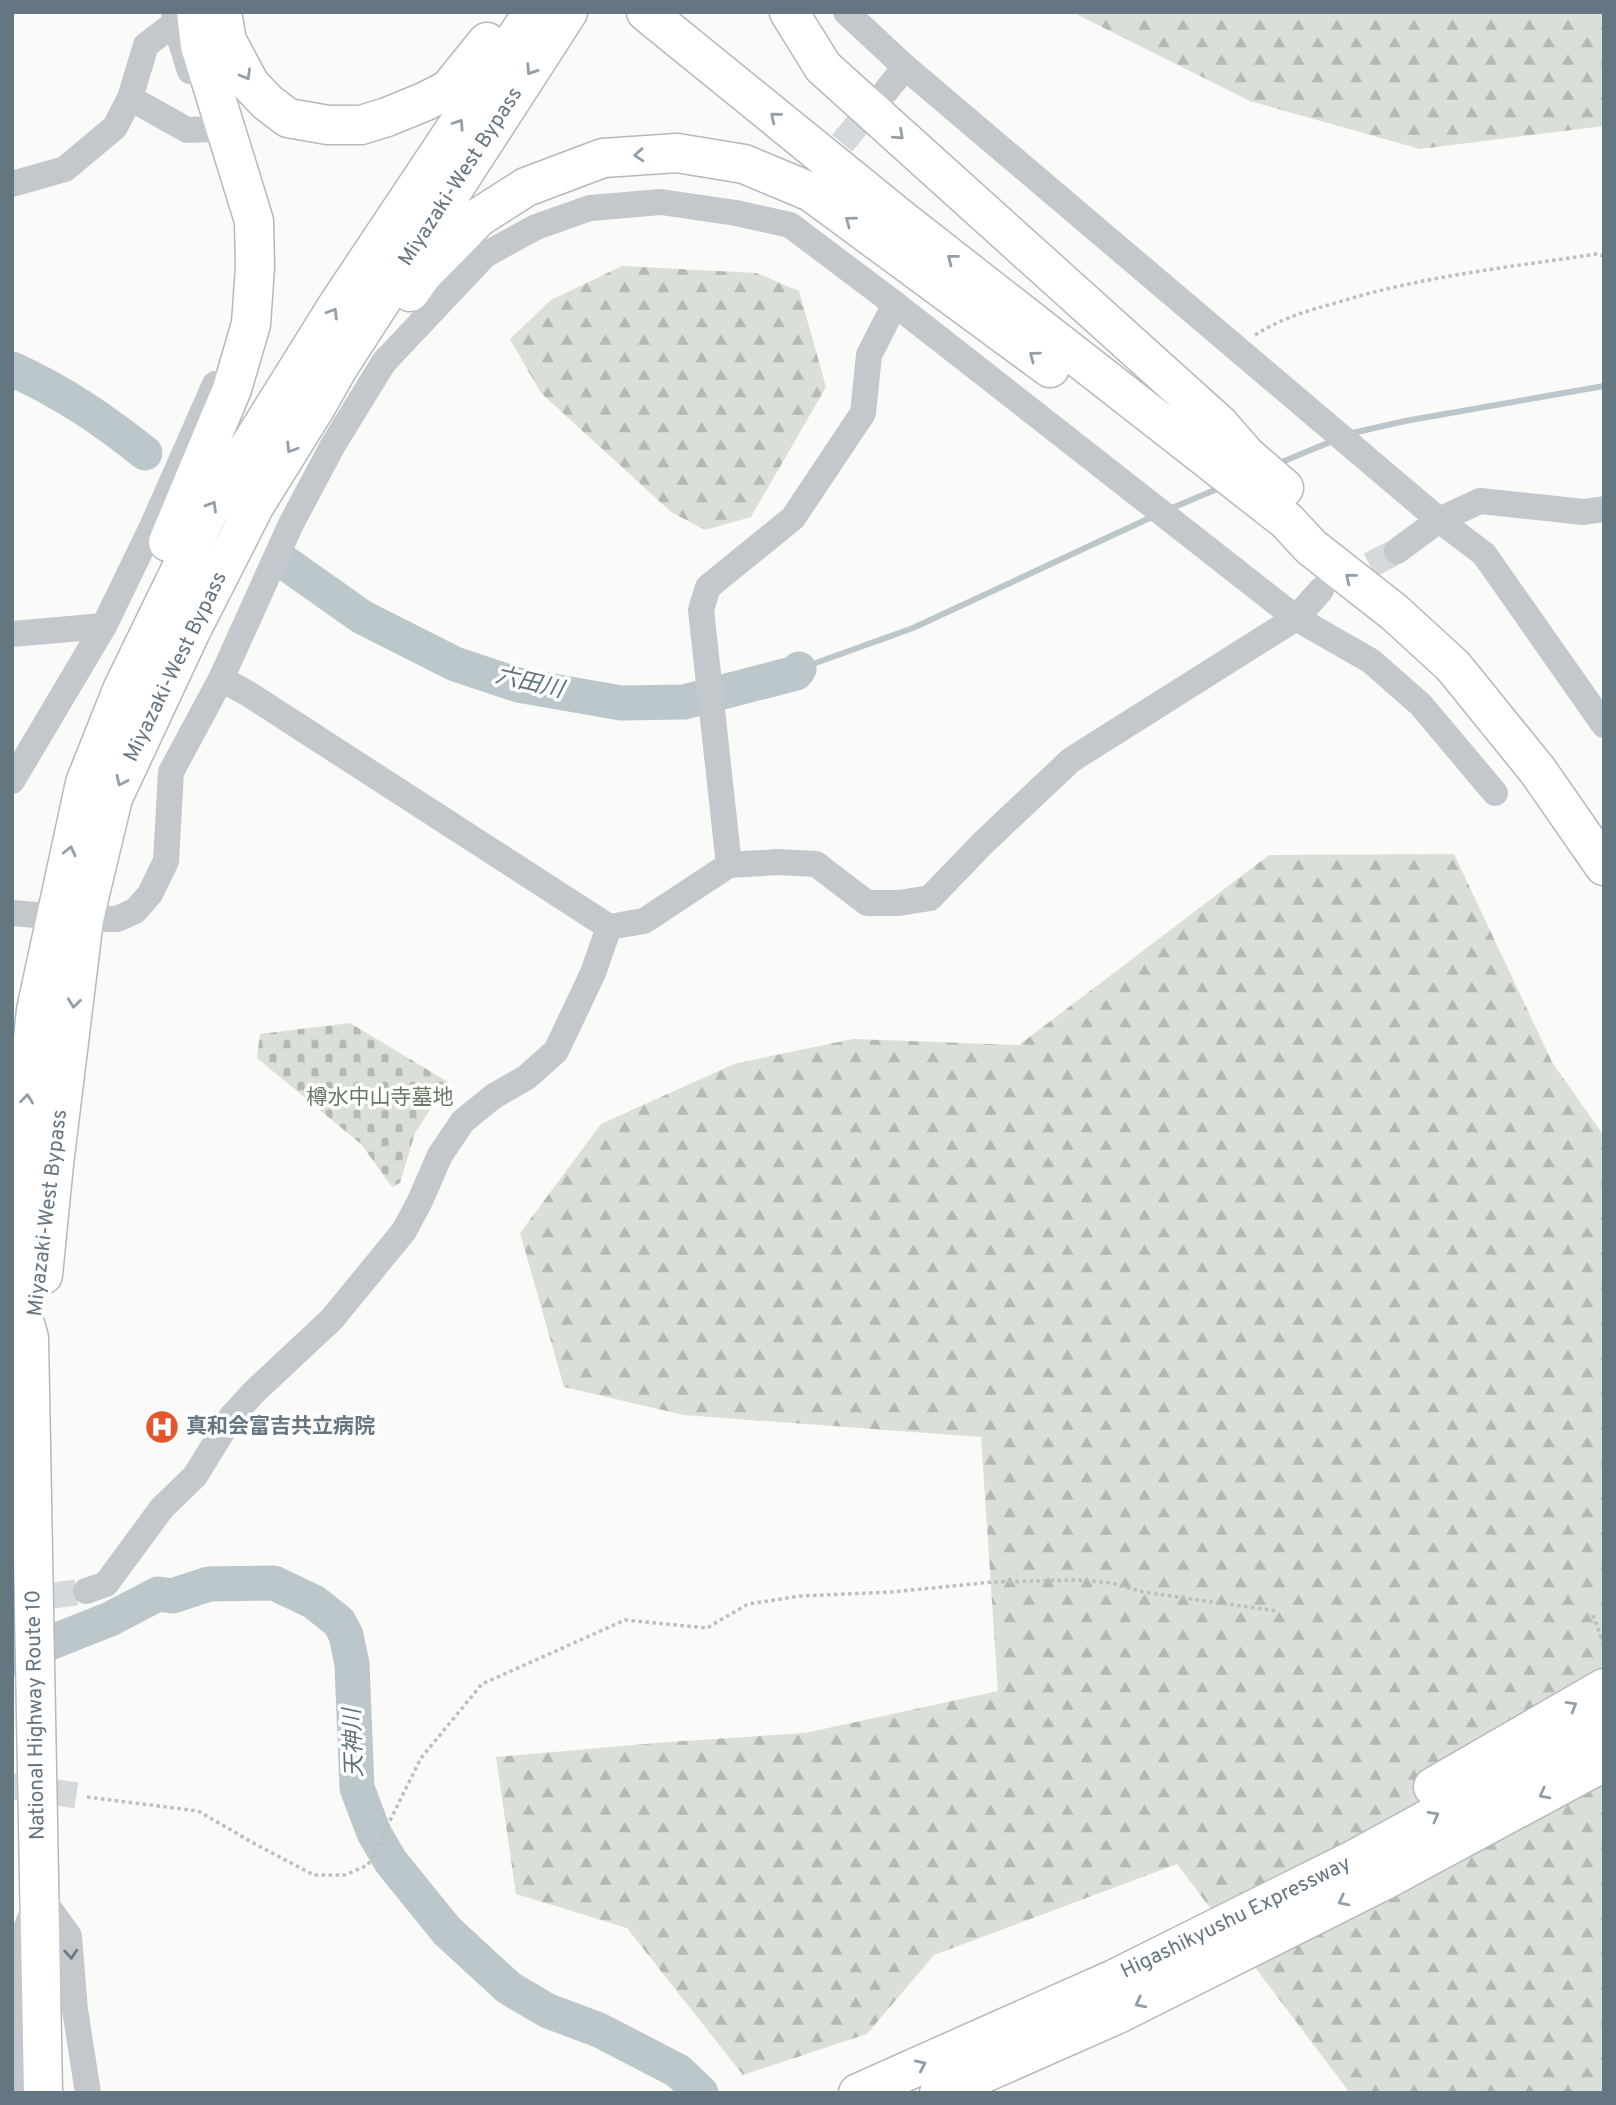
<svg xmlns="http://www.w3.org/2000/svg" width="1616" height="2105" font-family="Overpass,'Noto Sans JP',sans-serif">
  <defs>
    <pattern id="forest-firs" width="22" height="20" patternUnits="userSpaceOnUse" patternTransform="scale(1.75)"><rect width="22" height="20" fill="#dadfd7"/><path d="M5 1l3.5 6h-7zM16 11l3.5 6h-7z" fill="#b4b9b4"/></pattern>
    <pattern id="cemetery-stones" width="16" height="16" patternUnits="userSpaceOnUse" patternTransform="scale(1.75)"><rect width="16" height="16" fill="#dadfd7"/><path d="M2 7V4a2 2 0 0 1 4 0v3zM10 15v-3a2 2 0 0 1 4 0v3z" fill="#b4b9b4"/></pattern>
  </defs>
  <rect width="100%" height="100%" fill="#fafaf8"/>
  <!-- forest -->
  <g fill="url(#forest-firs)">
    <polygon points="1072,12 1604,12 1604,126 1420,149 1250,101"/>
    <polygon points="622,266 756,273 799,291 826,387 751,517 705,530 671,512 541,393 510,339 551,300"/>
    <polygon points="1454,854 1552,1062 1604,1136 1604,2093 1350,2093 1177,1864 934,1955 867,2034 743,2075 627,1928 516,1894 496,1757 668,1742 805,1733 998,1691 981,1437 684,1415 564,1387 520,1233 601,1124 734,1064 853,1039 1019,1045 1269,855"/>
  </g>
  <!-- cemetery -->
  <polygon fill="url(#cemetery-stones)" points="350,1023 448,1082 415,1133 400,1183 392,1187 361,1144 257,1058 260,1034"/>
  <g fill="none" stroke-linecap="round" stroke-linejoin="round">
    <!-- stream -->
    <g stroke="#bbc7cb" stroke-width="6">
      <polyline points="1348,434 1405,421 1604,386"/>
      <polyline points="1277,464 1335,440"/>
      <polyline points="1167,510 1222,487"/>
      <polyline points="799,669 913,628 1154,516"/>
    </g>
    <!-- river -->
    <g stroke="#bbc7cb" stroke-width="35">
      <path d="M 12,369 C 64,393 101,418 145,453"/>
      <polyline points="284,562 362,617 455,664 518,685 621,703 684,702 796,673 799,669"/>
      <polyline points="12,1658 110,1619 158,1594 172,1596 209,1584 274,1583 314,1602 339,1622 346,1635 352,1664 357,1788 374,1833 391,1862 447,1931 509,1988 548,2011 599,2030 678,2071 701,2093"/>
    </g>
    <!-- minor-tunnel -->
    <g stroke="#d5d9db" stroke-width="26" stroke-dasharray="26 13" stroke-linecap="butt">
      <polyline points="817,173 880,98"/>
      <polyline points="1335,583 1397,551"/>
      <polyline points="12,1601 86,1591"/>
      <polyline points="12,1786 87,1797"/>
    </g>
    <!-- highway casing -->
    <g stroke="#b4b9bd" stroke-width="41">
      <g id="highway">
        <polyline points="222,12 227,41 250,84 267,102 288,118 328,125 361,125 387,117 426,101 449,89 487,42"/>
        <polyline points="646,12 902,220 1287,521 1311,547 1394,612 1453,666 1538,771 1604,866"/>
        <polyline points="789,12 823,67 1219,424 1246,455 1284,488"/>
        <polyline points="410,292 423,274 479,217 526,187 603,158 677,153 744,164 811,192 1050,368"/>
        <polyline points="168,542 232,389 251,324 255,267 254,221 200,46 196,12"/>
        <polyline points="43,1275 54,1164 84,919 113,798 190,633 255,505 316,407 338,368 568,12"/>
        <polyline points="1433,1787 1604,1688"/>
        <polyline points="43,2093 29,1338 23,1317 20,1163 36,1010 85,783 122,690 208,513 337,306 533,12"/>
        <polyline points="858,2093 1114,1979 1355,1859 1604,1723"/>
        <polyline points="939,2093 1118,2014 1385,1880 1604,1762"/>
      </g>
    </g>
    <!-- path -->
    <g stroke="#bbbfc2" stroke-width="3.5" stroke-dasharray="3.5 3.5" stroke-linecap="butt">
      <path d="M 1255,335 C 1284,317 1307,311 1339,302 C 1423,276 1510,267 1597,254 L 1604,256"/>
      <polyline points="1593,1615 1604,1646"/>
      <polyline points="87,1797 198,1811 255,1844 314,1875 345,1875 368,1865 421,1758 482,1684 625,1620 707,1628 748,1604 801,1596 891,1592 993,1582 1077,1580 1112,1583 1143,1592 1277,1611"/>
    </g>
    <!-- minor -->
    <g stroke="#c3c8cc" stroke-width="26">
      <polyline points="174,12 175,23 190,71"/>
      <polyline points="846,12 905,67 1439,520 1484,554 1604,725"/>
      <polyline points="886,91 905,67"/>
      <polyline points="130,98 187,130 211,129"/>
      <polyline points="12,184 65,169 115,127 130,98 146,45 175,23"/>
      <polyline points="1397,551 1439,520 1480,501 1584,512 1604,509"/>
      <polyline points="12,634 104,626"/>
      <polyline points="221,679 247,693 609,927 644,921 729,865 778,862 816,864 867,903 899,903 930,898 983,843 1071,760 1296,618 1321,590"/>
      <polyline points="12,781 104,626 152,527 215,384"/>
      <polyline points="729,865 701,610 708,587 793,518 863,413 869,355 895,304"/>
      <polyline points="12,913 84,919 117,919 135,911 150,894 166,861 171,772 221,679 291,524 333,445 384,362 485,255 536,227 590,208 661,202 736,213 790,225 895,304 1296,618 1371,661 1421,705 1495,793"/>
      <polyline points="86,1591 106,1584 162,1508 195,1476 232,1416 254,1392 332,1319 404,1231 420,1201 440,1155 463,1121 494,1096 527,1077 556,1051 593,973 609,927"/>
      <polyline points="40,1896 69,1936 75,2010 88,2093"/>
      <polyline points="14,2093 14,1958 34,1909"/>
    </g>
    <!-- highway -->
    <use href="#highway" stroke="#fff" stroke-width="38"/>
  </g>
  <!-- one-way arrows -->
  <defs><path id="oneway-chevron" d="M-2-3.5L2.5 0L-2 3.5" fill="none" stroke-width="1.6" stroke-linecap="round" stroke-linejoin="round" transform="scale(1.75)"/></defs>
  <g stroke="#939fa8">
    <use href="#oneway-chevron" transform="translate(531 70) rotate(123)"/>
    <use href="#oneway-chevron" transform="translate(246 75) rotate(60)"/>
    <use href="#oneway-chevron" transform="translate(775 117) rotate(-141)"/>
    <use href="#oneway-chevron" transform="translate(459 124) rotate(-56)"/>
    <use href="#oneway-chevron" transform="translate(899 135) rotate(42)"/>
    <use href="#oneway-chevron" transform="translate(639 155) rotate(176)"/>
    <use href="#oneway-chevron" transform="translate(850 221) rotate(-143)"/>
    <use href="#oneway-chevron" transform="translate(952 259) rotate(-142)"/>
    <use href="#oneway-chevron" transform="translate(333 313) rotate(-58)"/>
    <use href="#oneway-chevron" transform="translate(1034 356) rotate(-144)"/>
    <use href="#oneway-chevron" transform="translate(291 448) rotate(122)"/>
    <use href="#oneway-chevron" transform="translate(212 506) rotate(-59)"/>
    <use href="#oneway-chevron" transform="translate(1350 578) rotate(-141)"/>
    <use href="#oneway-chevron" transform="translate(121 781) rotate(115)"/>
    <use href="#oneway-chevron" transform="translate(70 851) rotate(-77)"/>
    <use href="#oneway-chevron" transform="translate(74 1003) rotate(97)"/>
    <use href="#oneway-chevron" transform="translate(27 1099) rotate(-84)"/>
    <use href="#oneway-chevron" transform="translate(1572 1706) rotate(-30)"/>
    <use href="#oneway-chevron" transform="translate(1544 1794) rotate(152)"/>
    <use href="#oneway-chevron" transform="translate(1434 1816) rotate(-29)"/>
    <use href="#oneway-chevron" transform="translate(1343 1901) rotate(153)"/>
    <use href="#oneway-chevron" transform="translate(1140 2003) rotate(153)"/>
    <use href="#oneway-chevron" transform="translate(921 2065) rotate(-24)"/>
  </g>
  <use stroke="#6a7a87" href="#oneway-chevron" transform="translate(71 1954) rotate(86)"/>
  <!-- icons -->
  <defs>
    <g id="hospital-disc" transform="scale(1.75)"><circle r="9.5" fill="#e4572e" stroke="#fff"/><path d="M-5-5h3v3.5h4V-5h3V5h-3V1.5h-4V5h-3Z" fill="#fff"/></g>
  </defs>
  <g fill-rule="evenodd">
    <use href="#hospital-disc" x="162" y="1427"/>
  </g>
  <g text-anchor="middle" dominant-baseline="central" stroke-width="7" stroke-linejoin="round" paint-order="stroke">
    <!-- street labels -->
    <g font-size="21" fill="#657683" stroke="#fff">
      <text transform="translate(461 177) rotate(-57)">Miyazaki-West Bypass</text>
      <text transform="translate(176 667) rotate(-64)">Miyazaki-West Bypass</text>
      <text transform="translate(48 1213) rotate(-83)">Miyazaki-West Bypass</text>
      <text transform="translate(36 1715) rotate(-91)">National Highway Route 10</text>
      <text transform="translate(1236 1918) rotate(-26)">Higashikyushu Expressway</text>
    </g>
    <!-- park labels -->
    <g font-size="21" fill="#687a64" stroke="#fff">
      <text x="380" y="1098">樽水中山寺墓地</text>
    </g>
    <!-- poi labels -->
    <g font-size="21" font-weight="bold" fill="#657683" stroke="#fff" text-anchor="start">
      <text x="186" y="1427">真和会富吉共立病院</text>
    </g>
    <!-- water labels -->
    <g font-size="23" font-style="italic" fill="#60757c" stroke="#fff">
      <text transform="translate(529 684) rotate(13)">六田川</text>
      <text transform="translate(355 1743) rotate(-92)">天神川</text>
    </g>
  </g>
  <!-- border -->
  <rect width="1616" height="2105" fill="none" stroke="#657683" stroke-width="28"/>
</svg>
